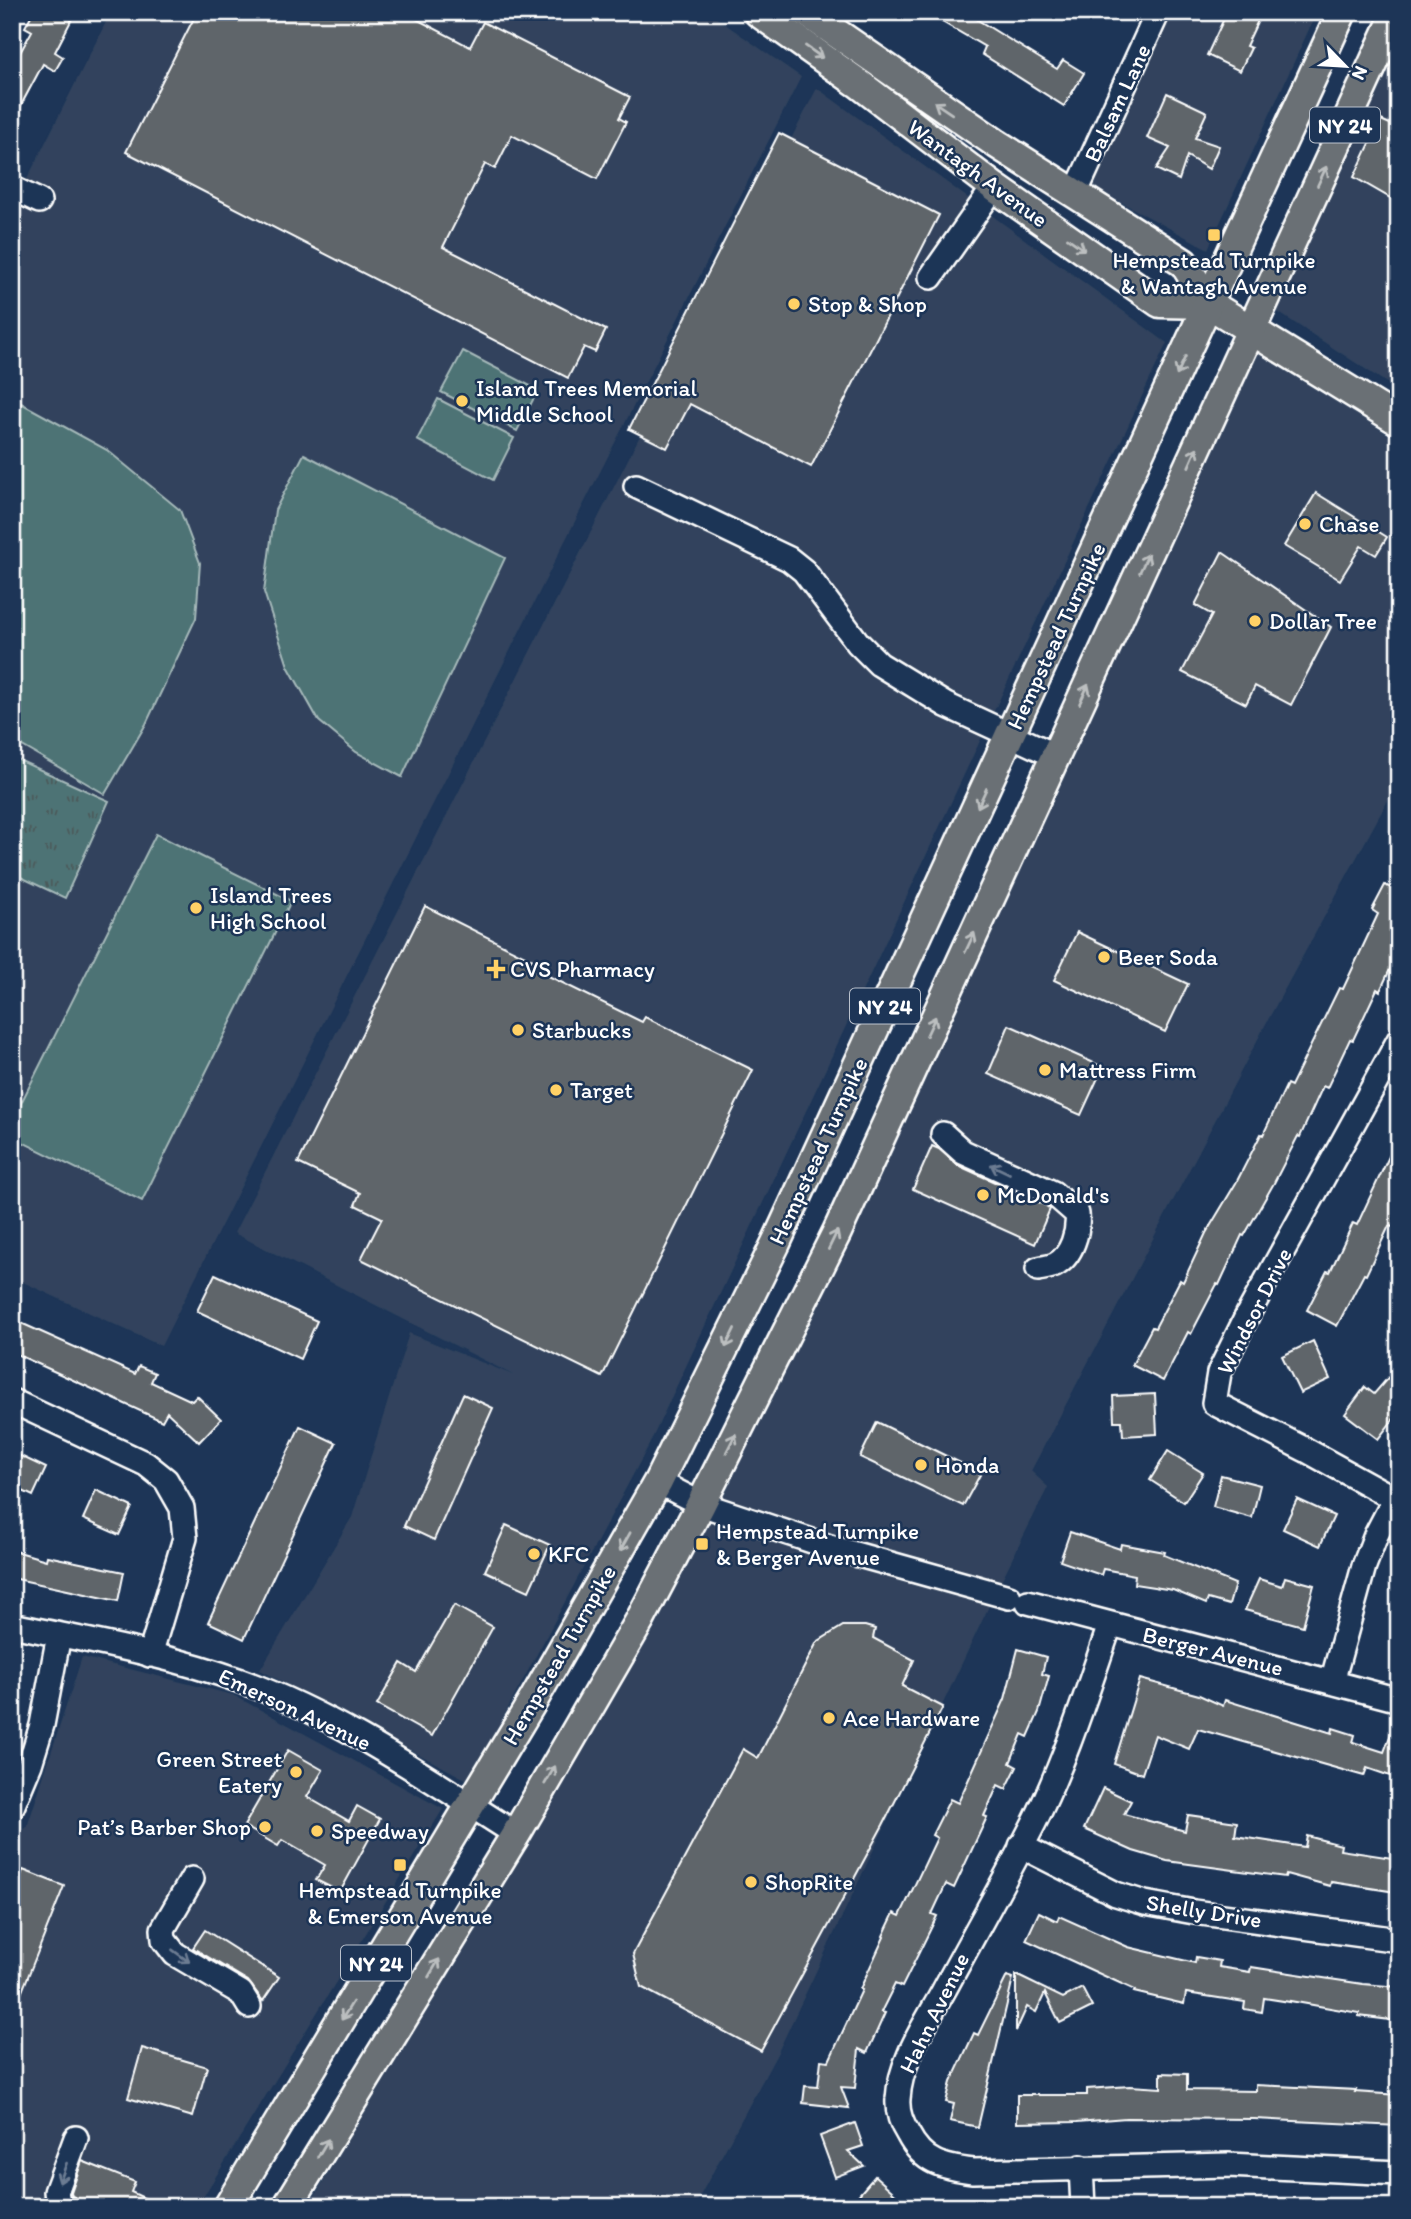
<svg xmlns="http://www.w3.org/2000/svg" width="1411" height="2219" font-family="Itim,sans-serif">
  <defs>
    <pattern id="park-tufts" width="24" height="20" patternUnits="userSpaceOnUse" patternTransform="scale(1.75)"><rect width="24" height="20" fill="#4d7375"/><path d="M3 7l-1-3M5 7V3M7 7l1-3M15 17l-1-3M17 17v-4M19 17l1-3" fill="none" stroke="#4c5a5a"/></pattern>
  </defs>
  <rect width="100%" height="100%" fill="#1d3557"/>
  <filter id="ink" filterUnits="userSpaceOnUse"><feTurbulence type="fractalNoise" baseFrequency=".0143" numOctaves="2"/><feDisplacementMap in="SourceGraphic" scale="14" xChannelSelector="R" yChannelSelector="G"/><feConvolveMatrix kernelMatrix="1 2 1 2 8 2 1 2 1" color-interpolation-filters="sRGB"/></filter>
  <g filter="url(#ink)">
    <!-- built -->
    <g fill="#30435d">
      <polygon points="111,12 708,12 801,77 566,539 161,1346 12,1277 12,209"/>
      <polygon points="1165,12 1317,12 1208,249 1087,184"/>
      <polygon points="1399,25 1399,391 1270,307"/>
      <polygon points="817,88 1167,343 649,1445 469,1781 260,1670 352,1517 409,1333 513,1375 234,1233"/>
      <polygon points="1254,343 1399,442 1399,780 1269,1018 1031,1471 1048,1487 1000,1583 777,2054 694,2207 308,2207 724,1496"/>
      <polygon points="82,1657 233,1695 443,1809 197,2207 12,2207 12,1838 27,1827"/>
    </g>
    <!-- green -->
    <g fill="#4d7375" stroke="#a6b9ba" stroke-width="2">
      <polygon points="463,351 538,390 517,431 441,392"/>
      <polygon points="438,399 514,438 493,480 417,440"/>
      <polygon points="19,402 107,450 180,510 200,563 196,618 146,724 105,794 12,740 12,414"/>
      <polygon points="304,454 505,558 402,777 356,752 319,721 288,666 264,592 275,510"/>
      <polygon points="156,834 291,901 142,1201 12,1137 12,1121"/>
    </g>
    <!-- park -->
    <polygon fill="url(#park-tufts)" stroke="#a6b9ba" stroke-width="2" points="12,757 109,801 65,898 12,873"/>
    <!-- building -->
    <g fill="#5e656a" stroke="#fff" stroke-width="2">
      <polygon points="33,12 63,12 73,17 55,52 63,57 55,71 43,64 12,122 12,67 32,31 25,27"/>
      <polygon points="197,12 403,12 470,47 483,22 630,97 619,118 626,122 597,179 512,135 495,169 485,164 443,247 606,330 595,352 584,347 568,378 126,152"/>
      <polygon points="925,12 976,12 973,17 1057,69 1063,60 1084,73 1064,106 982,54 985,47"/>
      <polygon points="1227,12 1262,12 1246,46 1251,48 1240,71 1207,55"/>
      <polygon points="1167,93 1207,112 1195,138 1219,146 1209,169 1187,156 1179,180 1156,169 1170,148 1147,138"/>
      <polygon points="1381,120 1399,128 1399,203 1354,177"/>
      <polygon points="779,133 939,215 811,467 690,404 667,448 629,429"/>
      <polygon points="1316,493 1387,537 1376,555 1361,546 1340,580 1284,546"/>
      <polygon points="1222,552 1331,627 1291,705 1255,686 1246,704 1182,672 1212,615 1195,605"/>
      <polygon points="1385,885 1399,892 1399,950 1380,991 1377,989 1353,1040 1350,1039 1327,1088 1323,1086 1300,1137 1298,1136 1274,1183 1244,1236 1242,1235 1219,1285 1217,1284 1191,1334 1188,1332 1163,1381 1132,1365 1152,1327 1155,1328 1180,1280 1183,1282 1206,1233 1236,1183 1261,1134 1263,1135 1287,1084 1291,1086 1339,988 1343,989 1378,914 1372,910"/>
      <polygon points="425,906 533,960 530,967 642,1022 645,1017 753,1070 602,1377 361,1259 382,1218 355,1205 360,1193 298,1163"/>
      <polygon points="1077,932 1188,984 1165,1032 1054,980"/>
      <polygon points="1009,1025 1103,1067 1081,1115 988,1074"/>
      <polygon points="1399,1135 1399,1214 1393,1227 1389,1226 1366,1275 1364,1274 1337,1326 1307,1310 1327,1271 1330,1272 1353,1223 1357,1225"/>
      <polygon points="932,1146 939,1149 957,1165 1045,1205 1050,1209 1035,1244 913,1189"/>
      <polygon points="215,1274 317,1321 300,1359 197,1311"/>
      <polygon points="12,1319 135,1374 139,1366 155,1373 151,1382 192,1401 197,1396 221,1419 199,1442 167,1412 162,1421 12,1352"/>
      <polygon points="1313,1341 1330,1379 1300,1393 1282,1356"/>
      <polygon points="1399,1365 1399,1412 1378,1439 1345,1414 1365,1387 1374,1394"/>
      <polygon points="463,1394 493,1408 434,1540 404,1526"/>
      <polygon points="1155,1394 1157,1434 1123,1436 1122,1421 1114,1421 1113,1396"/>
      <polygon points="877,1422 981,1473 963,1506 860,1457"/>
      <polygon points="300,1426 336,1443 244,1639 208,1622"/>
      <polygon points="1168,1451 1203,1473 1184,1502 1150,1480"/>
      <polygon points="12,1452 46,1468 33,1496 12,1486"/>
      <polygon points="1221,1475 1260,1485 1252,1518 1213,1507"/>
      <polygon points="96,1490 132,1507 119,1535 83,1519"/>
      <polygon points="1297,1499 1334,1516 1320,1546 1283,1529"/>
      <polygon points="506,1525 550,1545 529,1591 485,1571"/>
      <polygon points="1070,1532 1120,1549 1121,1544 1165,1552 1164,1555 1235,1584 1229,1605 1208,1599 1206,1604 1173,1590 1134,1584 1135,1575 1103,1569 1101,1575 1060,1561"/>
      <polygon points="12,1550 46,1560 47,1556 124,1572 118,1601 12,1578"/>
      <polygon points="1285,1577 1314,1585 1303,1626 1245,1610 1259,1579 1282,1586"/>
      <polygon points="454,1605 493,1627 432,1736 377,1705 401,1663 416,1672"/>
      <polygon points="843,1626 865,1626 875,1629 873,1638 914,1660 902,1686 943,1707 883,1825 761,2051 641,1987 633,1954 743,1749 758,1758 817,1642"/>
      <polygon points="1018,1649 1046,1657 1042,1674 1049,1676 1039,1712 1028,1737 1022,1734 1010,1763 1017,1767 1006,1789 998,1785 984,1816 987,1817 954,1888 946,1884 932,1914 937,1916 902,1987 895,1984 881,2012 885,2013 867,2053 859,2049 855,2088 841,2087 849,2108 803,2103 805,2086 818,2087 821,2060 829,2061 862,1990 860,1989 884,1937 883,1936 894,1913 900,1916 937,1838 932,1835 950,1799 958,1803 1005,1699"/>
      <polygon points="1140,1679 1199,1695 1223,1706 1225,1700 1332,1733 1333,1728 1355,1735 1353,1742 1384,1752 1397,1718 1399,1718 1399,1779 1367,1768 1364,1776 1198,1729 1189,1749 1155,1735 1142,1774 1114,1764"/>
      <polygon points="288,1750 323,1770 307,1797 349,1821 357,1806 380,1819 340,1892 316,1880 325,1865 282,1840 278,1846 244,1826"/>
      <polygon points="1103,1788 1131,1801 1124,1814 1185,1831 1188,1815 1237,1822 1235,1836 1305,1847 1307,1836 1341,1845 1340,1850 1399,1859 1396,1892 1331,1882 1330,1886 1286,1874 1285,1877 1167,1861 1133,1851 1084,1829"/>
      <polygon points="23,1870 64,1886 13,2014 12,1898"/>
      <polygon points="1039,1912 1057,1921 1059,1916 1128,1947 1195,1963 1196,1957 1220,1961 1219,1967 1250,1972 1251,1967 1363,1984 1399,1987 1399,2021 1359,2016 1359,2013 1290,2001 1290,2002 1264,1998 1262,2012 1244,2009 1245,2002 1186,1993 1184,2004 1134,1992 1135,1990 1026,1940"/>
      <polygon points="205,1930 279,1977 263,2001 248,1981 193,1948"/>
      <polygon points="1016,1975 1063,1998 1082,1988 1092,2007 1060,2023 1045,1993 1036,2012 1027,2007 1016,2031"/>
      <polygon points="1007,1976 1013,1978 978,2127 950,2121 954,2104 946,2102 951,2082 974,2033 978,2035"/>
      <polygon points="142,2048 207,2067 193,2117 128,2098"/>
      <polygon points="1161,2073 1187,2074 1187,2090 1256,2091 1256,2085 1356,2090 1355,2092 1399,2095 1399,2126 1254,2119 1126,2118 1077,2122 1017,2123 1017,2095 1087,2095 1087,2089 1130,2086 1161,2088"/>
      <polygon points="855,2123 863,2146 848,2151 864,2166 835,2177 820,2136"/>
      <polygon points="82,2161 135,2182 131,2192 163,2207 97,2207 72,2196 71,2193"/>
      <polygon points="875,2176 910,2207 866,2207 856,2198"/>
    </g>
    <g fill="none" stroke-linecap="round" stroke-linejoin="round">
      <!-- minor casing -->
      <g stroke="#fff" stroke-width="28">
        <g id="minor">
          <polyline points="12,188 39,201"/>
          <polyline points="1075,194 1158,12"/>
          <polyline points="931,277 994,187"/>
          <polyline points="636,486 789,559 804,571 858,643 879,664 946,705 1056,756"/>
          <path d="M 943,1134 L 963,1152 L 1053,1193 L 1077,1214 C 1079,1231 1072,1256 1055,1265 C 1050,1267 1043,1268 1038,1269"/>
          <polyline points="12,1401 146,1464 166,1480 182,1508 185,1538 150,1655"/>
          <polyline points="658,1482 701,1504 830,1547 1009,1597"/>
          <polyline points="1395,1499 1306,1450 1214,1403 1219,1373 1248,1314 1399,1040"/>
          <polyline points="1028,1602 1399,1700"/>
          <path d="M 12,1625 C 88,1641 167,1654 241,1681 C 340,1717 427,1778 516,1834"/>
          <path d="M 1110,1625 C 1087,1691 1066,1760 1034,1823 C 1005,1880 973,1936 943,1992 C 925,2025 900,2061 898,2099 C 897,2112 901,2123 908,2134 C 923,2163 942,2167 973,2171 L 1228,2165 L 1399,2173"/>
          <polyline points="1332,1682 1364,1566 1376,1535 1399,1491"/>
          <polyline points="12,1807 30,1764 42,1725 59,1635"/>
          <polyline points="1021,1846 1116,1894 1145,1903 1194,1912 1399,1940"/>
          <polyline points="192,1879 163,1929 164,1940 175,1954 241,1993 249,2006"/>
          <polyline points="1081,2167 1083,2207"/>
          <polyline points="63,2207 58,2202 56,2192 76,2138"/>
        </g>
      </g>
      <!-- major casing -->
      <g stroke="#fff" stroke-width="33">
        <g id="major">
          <polyline points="758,12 858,83 994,187 1160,303 1209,304"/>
          <polyline points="806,12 997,144 1184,263 1209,304 1399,421"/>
          <polyline points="228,2207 534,1699 658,1482 776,1243 1342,12"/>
          <polyline points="287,2207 516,1834 639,1622 701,1504 837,1232 1397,12"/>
        </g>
      </g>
      <!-- minor -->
      <use href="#minor" stroke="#1d3557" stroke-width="23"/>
      <!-- major -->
      <use href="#major" stroke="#6a7074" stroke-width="28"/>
    </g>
    <!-- one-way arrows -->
    <defs><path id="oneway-shaft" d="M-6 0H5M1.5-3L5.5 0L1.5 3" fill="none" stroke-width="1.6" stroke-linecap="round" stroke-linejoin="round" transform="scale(1.75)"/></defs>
    <g stroke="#bcbfc0">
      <use href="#oneway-shaft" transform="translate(814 52) rotate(35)"/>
      <use href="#oneway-shaft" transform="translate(943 108) rotate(-146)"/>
      <use href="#oneway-shaft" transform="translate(1322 176) rotate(-65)"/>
      <use href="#oneway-shaft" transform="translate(1076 244) rotate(35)"/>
      <use href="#oneway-shaft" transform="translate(1181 366) rotate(115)"/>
      <use href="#oneway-shaft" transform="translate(1193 457) rotate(-66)"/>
      <use href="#oneway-shaft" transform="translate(1144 563) rotate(-65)"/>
      <use href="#oneway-shaft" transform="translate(1084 694) rotate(-65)"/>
      <use href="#oneway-shaft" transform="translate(982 798) rotate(115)"/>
      <use href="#oneway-shaft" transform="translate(970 942) rotate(-65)"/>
      <use href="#oneway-shaft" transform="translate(931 1026) rotate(-65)"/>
      <use href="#oneway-shaft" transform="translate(833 1240) rotate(-64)"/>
      <use href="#oneway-shaft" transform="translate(730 1338) rotate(116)"/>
      <use href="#oneway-shaft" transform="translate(731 1443) rotate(-63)"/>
      <use href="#oneway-shaft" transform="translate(625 1542) rotate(119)"/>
      <use href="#oneway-shaft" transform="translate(550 1775) rotate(-60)"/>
      <use href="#oneway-shaft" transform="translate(434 1968) rotate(-59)"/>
      <use href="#oneway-shaft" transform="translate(347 2011) rotate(122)"/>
      <use href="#oneway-shaft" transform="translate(323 2148) rotate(-59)"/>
    </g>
    <g stroke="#6c7c92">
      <use href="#oneway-shaft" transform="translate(1000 1169) rotate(-155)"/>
      <use href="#oneway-shaft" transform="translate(181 1956) rotate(36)"/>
      <use href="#oneway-shaft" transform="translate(63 2173) rotate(110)"/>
    </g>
  </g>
  <!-- markers -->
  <g fill="#ffd166" stroke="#1d3557" stroke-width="2.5">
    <rect x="1207" y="228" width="14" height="14" rx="3.5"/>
    <circle cx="794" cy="304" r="7"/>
    <circle cx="462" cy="401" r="7"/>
    <circle cx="1305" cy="524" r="7"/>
    <circle cx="1255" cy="621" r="7"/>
    <circle cx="196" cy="908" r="7"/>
    <circle cx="1104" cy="957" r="7"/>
    <path d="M492.5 958.5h7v7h7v7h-7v7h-7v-7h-7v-7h7z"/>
    <circle cx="518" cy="1030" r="7"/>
    <circle cx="1045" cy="1070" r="7"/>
    <circle cx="556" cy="1090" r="7"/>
    <circle cx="983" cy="1195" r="7"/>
    <circle cx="921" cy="1465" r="7"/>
    <rect x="695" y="1537" width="14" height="14" rx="3.5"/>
    <circle cx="534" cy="1554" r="7"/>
    <circle cx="829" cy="1718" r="7"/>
    <circle cx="296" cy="1772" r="7"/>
    <circle cx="265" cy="1827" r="7"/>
    <circle cx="317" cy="1831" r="7"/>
    <rect x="393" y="1858" width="14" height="14" rx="3.5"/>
    <circle cx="751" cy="1882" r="7"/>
  </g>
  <g text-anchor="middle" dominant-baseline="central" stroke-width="5" stroke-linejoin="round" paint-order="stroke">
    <!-- shield labels -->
    <g fill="#1d3557" stroke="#bbc2cd" stroke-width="2">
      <rect x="1310" y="107.5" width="70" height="35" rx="5"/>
      <rect x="850" y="988.5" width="70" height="35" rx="5"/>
      <rect x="341" y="1945.5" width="70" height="35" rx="5"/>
    </g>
    <g font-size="21" font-weight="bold" fill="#fff">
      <text x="1345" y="125">NY 24</text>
      <text x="885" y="1006">NY 24</text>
      <text x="376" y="1963">NY 24</text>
    </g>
    <!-- street labels -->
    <g font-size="23" fill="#fff" stroke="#1d3557">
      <text transform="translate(1117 103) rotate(-65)">Balsam Lane</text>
      <text transform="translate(978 173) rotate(36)">Wantagh Avenue</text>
      <text transform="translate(1056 636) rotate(-65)">Hempstead Turnpike</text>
      <text transform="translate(818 1151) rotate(-65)">Hempstead Turnpike</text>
      <text transform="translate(1254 1311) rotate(-63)">Windsor Drive</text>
      <text transform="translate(1213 1651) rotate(14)">Berger Avenue</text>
      <text transform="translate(559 1655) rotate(-60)">Hempstead Turnpike</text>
      <text transform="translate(295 1709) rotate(25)">Emerson Avenue</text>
      <text transform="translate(1204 1911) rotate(9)">Shelly Drive</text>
      <text transform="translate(934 2013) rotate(-64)">Hahn Avenue</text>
    </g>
    <!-- poi labels -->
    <g font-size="23" fill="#fff" stroke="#1d3557" text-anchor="start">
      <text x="1214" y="260" text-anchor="middle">Hempstead Turnpike<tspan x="1214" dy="26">&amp; Wantagh Avenue</tspan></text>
      <text x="808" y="304">Stop &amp; Shop</text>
      <text x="476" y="388">Island Trees Memorial<tspan x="476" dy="26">Middle School</tspan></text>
      <text x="1319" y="524">Chase</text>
      <text x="1269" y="621">Dollar Tree</text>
      <text x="210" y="895">Island Trees<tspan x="210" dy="26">High School</tspan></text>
      <text x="1118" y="957">Beer Soda</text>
      <text x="510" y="969">CVS Pharmacy</text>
      <text x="532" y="1030">Starbucks</text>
      <text x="1059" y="1070">Mattress Firm</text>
      <text x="570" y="1090">Target</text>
      <text x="997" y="1195">McDonald's</text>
      <text x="935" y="1465">Honda</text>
      <text x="716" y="1531">Hempstead Turnpike<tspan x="716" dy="26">&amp; Berger Avenue</tspan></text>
      <text x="548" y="1554">KFC</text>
      <text x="843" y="1718">Ace Hardware</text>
      <text x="282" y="1759" text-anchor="end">Green Street<tspan x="282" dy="26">Eatery</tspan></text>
      <text x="251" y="1827" text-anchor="end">Pat’s Barber Shop</text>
      <text x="331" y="1831">Speedway</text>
      <text x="765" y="1882">ShopRite</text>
      <text x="400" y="1890" text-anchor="middle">Hempstead Turnpike<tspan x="400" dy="26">&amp; Emerson Avenue</tspan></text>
    </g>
  </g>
  <!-- margin -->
  <rect width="1411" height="2219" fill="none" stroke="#1d3557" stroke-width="42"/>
  <rect x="21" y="21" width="1369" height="2177" fill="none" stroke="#fff" stroke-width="2.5" filter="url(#ink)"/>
  <!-- north arrow -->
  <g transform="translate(1345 66) rotate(115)" stroke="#1d3557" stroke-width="5" paint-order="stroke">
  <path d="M0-5L12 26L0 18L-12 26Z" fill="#ffffff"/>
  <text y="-10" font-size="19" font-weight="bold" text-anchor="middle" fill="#ffffff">N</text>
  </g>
</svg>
